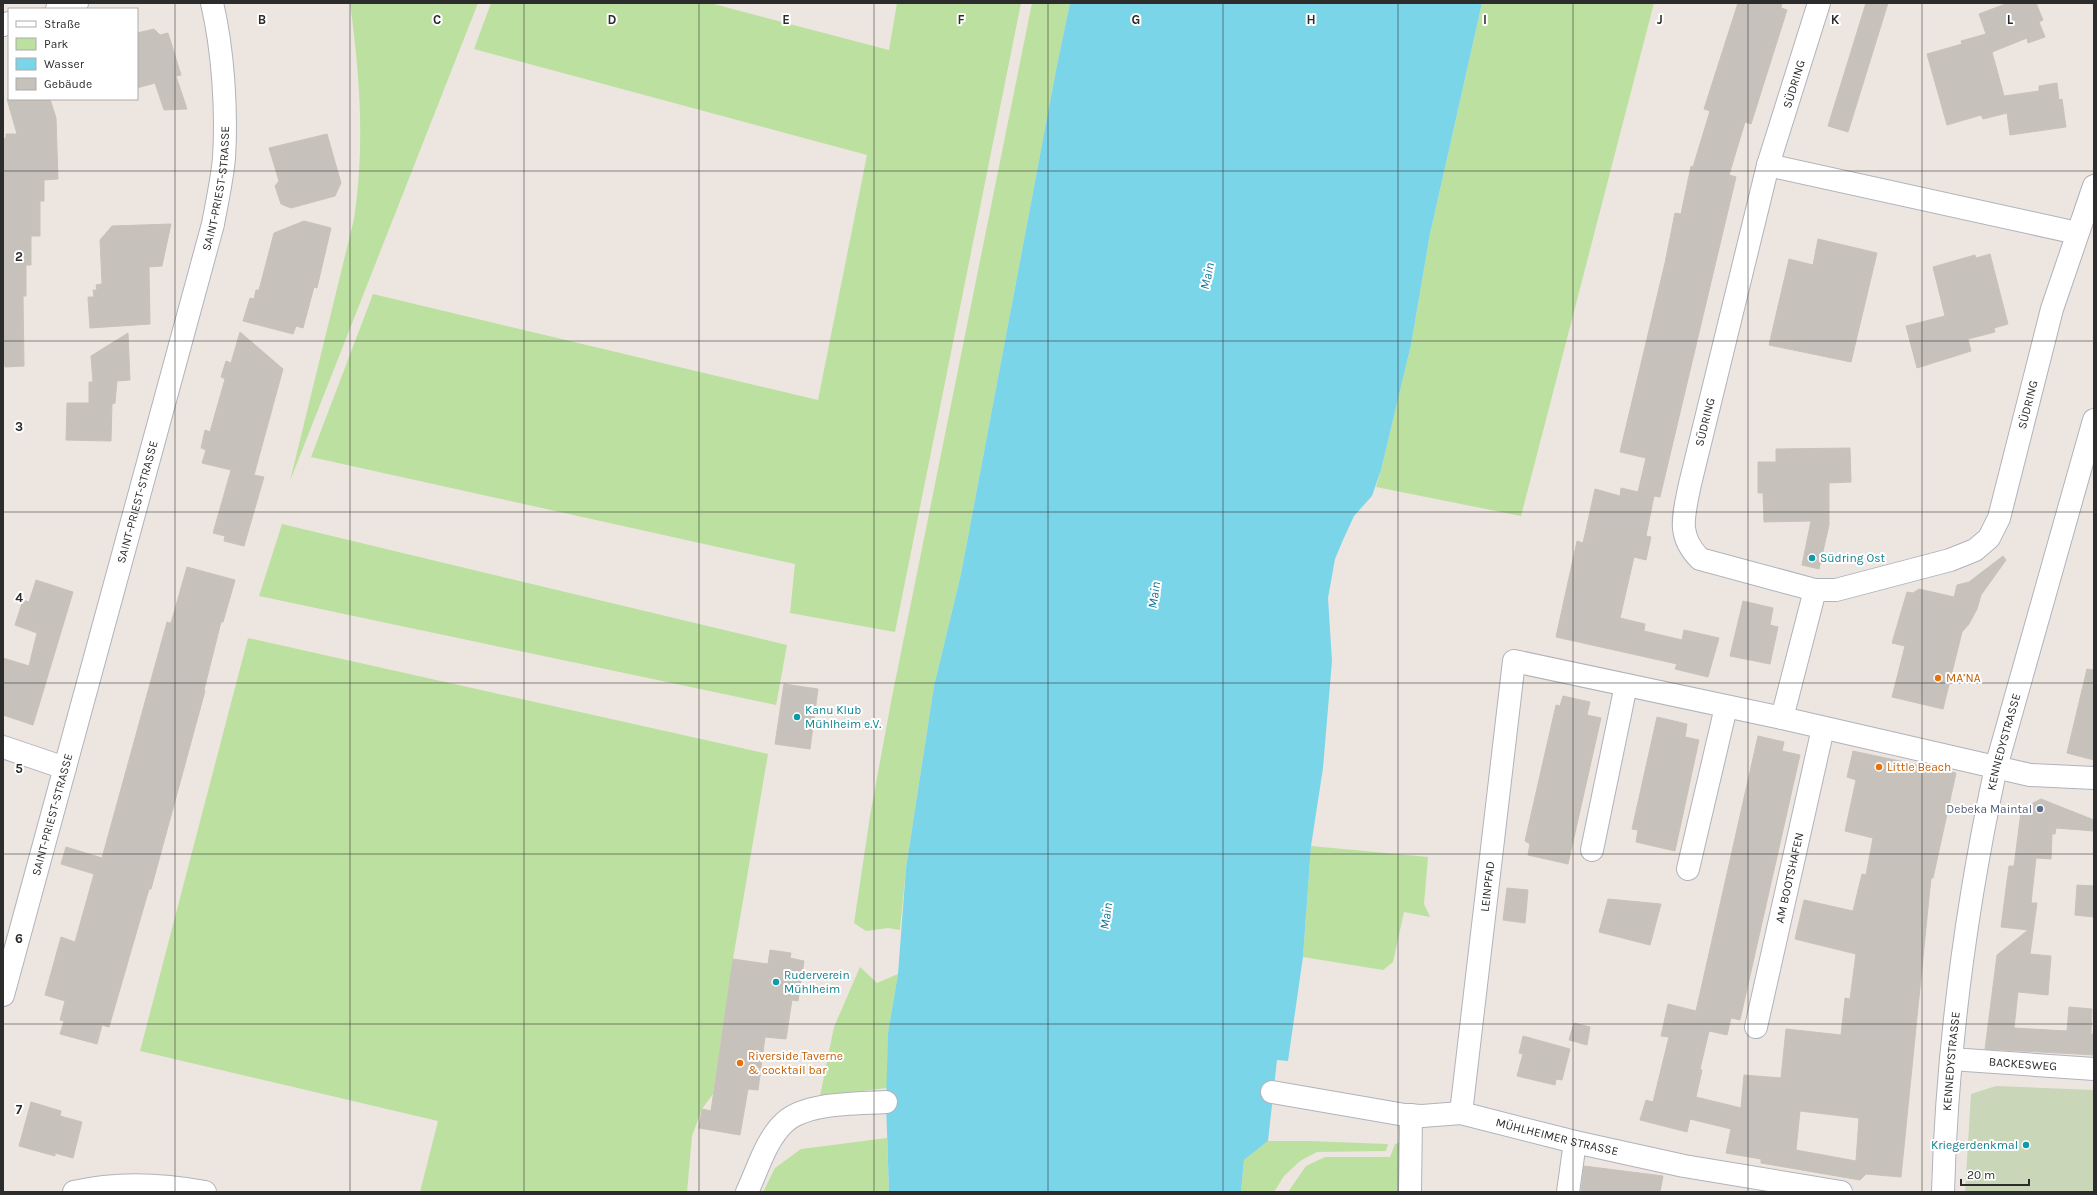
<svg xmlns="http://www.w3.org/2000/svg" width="2097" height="1195" font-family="Karla,sans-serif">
  <rect width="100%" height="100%" fill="#ede6e0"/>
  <!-- green -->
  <g fill="#bce0a0">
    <path d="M 350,3 L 478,3 L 290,481 L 354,219 C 365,147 360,76 350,3 Z"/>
    <polygon points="491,3 710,3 889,50 897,3 1021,3 895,632 790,613 795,564 311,457 373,294 818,400 867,155 474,49"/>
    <polygon points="1032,3 1070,3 1057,65 961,574 934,686 906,868 900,930 888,928 866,931 854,923 870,816 891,702"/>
    <polygon points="1482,3 1654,3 1521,516 1376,487 1381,470 1411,345 1430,234"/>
    <polygon points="282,524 787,645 776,705 259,596"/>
    <polygon points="248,638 768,754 733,959 713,1094 702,1109 692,1136 687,1192 420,1192 438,1121 140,1051"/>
    <polygon points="1311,846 1428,857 1424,904 1430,917 1404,912 1393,962 1383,970 1303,957"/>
    <polygon points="860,967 877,983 898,974 888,1033 887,1088 820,1096 834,1027"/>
    <polygon points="887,1138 889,1192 763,1192 775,1168 801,1149"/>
    <polygon points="1268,1141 1309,1141 1388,1144 1386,1151 1317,1152 1300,1161 1284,1176 1274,1192 1241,1192 1244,1160"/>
    <polygon points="1406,1141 1404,1192 1288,1192 1306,1166 1325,1157 1390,1157 1395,1144"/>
  </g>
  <!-- cemetery -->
  <polygon fill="#c9d6b8" points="1996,1086 2094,1090 2094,1192 1965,1192 1971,1094"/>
  <!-- water -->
  <polygon fill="#7ad5e8" points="1070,3 1482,3 1430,234 1411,345 1381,470 1372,496 1354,516 1343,540 1335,559 1328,598 1332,661 1323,768 1311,846 1303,957 1288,1061 1277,1060 1268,1141 1244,1160 1241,1192 889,1192 886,1102 888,1033 898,974 906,868 934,686 961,574 1057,65"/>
  <!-- building -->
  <g fill="#c6c1bb" stroke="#c9c2b9" fill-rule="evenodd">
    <polygon points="1738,3 1782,3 1781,8 1787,10 1751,124 1745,122 1729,175 1736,177 1660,497 1654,496 1646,536 1651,537 1646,560 1634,557 1620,618 1645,624 1644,631 1682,640 1684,630 1719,638 1708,677 1675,669 1677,664 1556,637 1577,541 1583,543 1595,489 1620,496 1621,488 1651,495 1638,492 1646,458 1620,452 1665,263 1675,213 1681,214 1691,166 1693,167 1710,111 1704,109"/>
    <polygon points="1866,3 1888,3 1848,132 1828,126"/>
    <polygon points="2008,3 2036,3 2043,20 2039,22 2045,37 2028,43 2027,38 1992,52 2004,96 2039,91 2039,86 2057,83 2059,100 2062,99 2066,127 2010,135 2007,113 1983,119 1981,115 1947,125 1927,54 1962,44 1961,41 1986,34 1979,14"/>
    <polygon points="154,29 160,35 168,33 181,75 176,76 187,109 164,110 155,83 137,88 137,33"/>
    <polygon points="7,99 50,99 56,118 58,179 44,180 44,201 40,201 40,236 31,236 31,265 26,265 26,296 23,296 24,366 5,367 3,354 3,139 6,138 6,134 17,134"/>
    <polygon points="327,134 341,183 335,196 291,208 281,204 275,186 279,181 269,148"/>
    <polygon points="304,221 331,228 317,288 314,287 303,328 296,326 293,334 243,321 250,298 254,299 256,290 259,290 274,233"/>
    <polygon points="171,224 162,266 149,267 150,324 90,328 88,297 94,297 93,290 97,290 96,285 102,284 100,240 112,226"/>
    <polygon points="1818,239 1877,253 1851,362 1769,345 1789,259 1813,265"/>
    <polygon points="1990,254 2008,324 1994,328 1995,332 1968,339 1971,351 1917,368 1906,326 1945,316 1933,267 1975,255 1976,258"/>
    <polygon points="240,332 283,369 254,475 264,477 244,546 224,541 225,536 213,533 231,470 202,463 206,450 201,448 205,430 210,432 225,379 221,377 226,361 231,363"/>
    <polygon points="128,333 130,380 117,381 115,403 112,404 111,441 66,440 67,403 89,403 89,382 93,382 91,356"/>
    <polygon points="1850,448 1851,482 1829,483 1829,525 1819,569 1802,565 1811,521 1764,522 1763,493 1758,493 1758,462 1776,462 1776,449"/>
    <polygon points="2003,556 2006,560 1981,595 1977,609 1969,624 1962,632 1943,709 1892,697 1905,646 1892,643 1907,592 1913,593 1919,589 1954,597 1957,585 1969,582"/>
    <polygon points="187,567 235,580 223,622 221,622 204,690 205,691 151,889 149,889 109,1027 102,1025 97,1044 60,1034 64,1021 60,1020 65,1001 45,995 61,937 75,942 94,874 61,864 66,847 102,858 167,622 171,623"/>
    <polygon points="36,580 73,592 33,725 3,715 3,658 29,666 37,633 15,625 23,600 29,602"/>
    <polygon points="1743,601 1773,608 1770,625 1778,627 1770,664 1730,656"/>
    <polygon points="2087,669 2094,670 2094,760 2067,753"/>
    <polygon points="784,684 818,689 810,749 775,744"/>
    <polygon points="1563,696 1590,702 1587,715 1601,718 1568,864 1528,855 1530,844 1525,841 1556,705 1560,706"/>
    <polygon points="1657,717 1687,724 1685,737 1699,740 1675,851 1636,842 1638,830 1632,829"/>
    <path d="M 1758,736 L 1784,742 L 1782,751 L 1800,755 L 1740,1020 L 1731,1018 L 1727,1035 L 1709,1031 L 1700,1069 L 1702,1070 L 1696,1097 L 1741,1108 L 1744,1075 L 1781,1078 L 1786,1029 L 1841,1035 L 1845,998 L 1850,999 L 1856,954 L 1795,939 L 1804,900 L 1853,911 L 1862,874 L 1866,875 L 1873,838 L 1845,831 L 1856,780 L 1847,777 L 1853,751 L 1956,773 L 1933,878 L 1931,878 L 1901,1177 L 1866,1174 L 1860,1180 L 1761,1163 L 1761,1159 L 1726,1153 L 1731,1129 L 1690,1119 L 1687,1132 L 1640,1120 L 1646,1100 L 1653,1102 L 1669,1037 L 1661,1036 L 1668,1004 L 1696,1011 ZM 1800,1111 L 1859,1118 L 1856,1161 L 1796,1150 Z"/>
    <polygon points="2041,799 2094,820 2094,831 2056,828 2055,834 2052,834 2051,859 2036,858 2031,903 2037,903 2030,954 2051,956 2048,995 2018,992 2014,1028 2067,1031 2069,1007 2092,1009 2091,1034 2094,1034 2094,1055 1985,1049 1997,955 2028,930 2001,927 2009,866 2014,866 2021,812 2025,813 2031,804"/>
    <polygon points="2077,885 2094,886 2094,917 2075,915"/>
    <polygon points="1507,888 1528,890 1525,923 1503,920"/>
    <polygon points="1608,899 1661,904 1650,945 1599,932"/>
    <polygon points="770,950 791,953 790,958 804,961 798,1001 792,1000 786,1039 765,1037 758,1090 748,1089 740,1135 699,1128 702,1109 711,1111 733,959 768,964"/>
    <polygon points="1574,1023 1590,1027 1587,1045 1569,1040"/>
    <polygon points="1523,1036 1570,1049 1562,1080 1556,1079 1555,1085 1517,1076 1523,1054 1519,1053"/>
    <polygon points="31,1102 61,1111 60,1116 82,1122 73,1158 55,1153 55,1156 19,1146"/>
    <polygon points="1584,1166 1663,1176 1660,1192 1581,1192"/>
  </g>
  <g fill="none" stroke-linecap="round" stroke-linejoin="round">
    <!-- minor casing -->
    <g stroke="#b0b3bc" stroke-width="24">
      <g id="minor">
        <path id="s1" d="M 1819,3 L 1768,165 L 1690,484 C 1684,515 1676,535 1700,559 L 1815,590 L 1836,590 L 1950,560 L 1975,550 L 1989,538 L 1999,518 L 2052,309 L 2094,186"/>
        <polyline points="57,9 77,3"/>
        <polyline points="3,25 9,23"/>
        <polyline points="1768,165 2077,233"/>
        <polyline points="1782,718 1815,590"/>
        <polyline points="3,747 65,768"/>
        <polyline points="1592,850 1626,685"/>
        <polyline points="1688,869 1726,707"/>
        <path id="s2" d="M 3,995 L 213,224 C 217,202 222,180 224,158 C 227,109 223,50 212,3"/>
        <path id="s3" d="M 1756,1027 L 1823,728"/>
        <path id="s4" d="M 1272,1092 L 1405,1115 L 1422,1116 L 1461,1113 L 1575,1142 L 1684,1166 L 1841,1192"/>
        <path id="s5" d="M 1461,1113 L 1514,661 L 1782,718 L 2030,775 L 2094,778"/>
        <polyline points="1410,1192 1411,1115"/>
        <polyline points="1568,1192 1575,1142"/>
      </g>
    </g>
    <!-- tertiary casing -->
    <g stroke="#b0b3bc" stroke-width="24">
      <g id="tertiary">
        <path id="s6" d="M 1951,1059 L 2094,1069"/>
        <path d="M 74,1192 C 116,1182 162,1184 205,1192"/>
        <path d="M 747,1192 C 758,1169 766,1139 785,1122 C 807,1102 858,1104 886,1102"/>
      </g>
    </g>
    <!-- secondary casing -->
    <g stroke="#b0b3bc" stroke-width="24">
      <g id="secondary">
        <path id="s7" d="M 1943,1192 C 1947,1049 1966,907 1996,767 L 2094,420"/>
      </g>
    </g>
    <!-- minor -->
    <use href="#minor" stroke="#fff" stroke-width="22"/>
    <!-- tertiary -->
    <use href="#tertiary" stroke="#fff" stroke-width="22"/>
    <!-- secondary -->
    <use href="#secondary" stroke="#fff" stroke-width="22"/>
  </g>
  <!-- grid -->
  <path fill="none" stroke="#2c2c2c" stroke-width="1" stroke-opacity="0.55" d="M 175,3 L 175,1192M 350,3 L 350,1192M 524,3 L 524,1192M 699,3 L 699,1192M 874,3 L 874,1192M 1048,3 L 1048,1192M 1223,3 L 1223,1192M 1398,3 L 1398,1192M 1573,3 L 1573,1192M 1748,3 L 1748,1192M 1922,3 L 1922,1192M 3,171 L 2094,171M 3,341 L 2094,341M 3,512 L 2094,512M 3,683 L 2094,683M 3,854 L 2094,854M 3,1024 L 2094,1024"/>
  <!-- markers -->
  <g fill="#0f9aa8" stroke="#fff" stroke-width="1.5">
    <circle cx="1812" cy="558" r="4"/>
    <circle cx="797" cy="717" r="4"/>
    <circle cx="776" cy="982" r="4"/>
    <circle cx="2026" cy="1145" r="4"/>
  </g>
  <g fill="#e8710a" stroke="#fff" stroke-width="1.5">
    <circle cx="1938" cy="678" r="4"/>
    <circle cx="1879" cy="767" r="4"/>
    <circle cx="740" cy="1063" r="4"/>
  </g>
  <circle fill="#5c6f8a" stroke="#fff" stroke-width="1.5" cx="2040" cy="809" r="4"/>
  <g text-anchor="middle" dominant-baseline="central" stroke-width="4" stroke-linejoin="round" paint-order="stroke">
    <!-- street labels -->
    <g font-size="12" fill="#2c2c2c" stroke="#fff">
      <text transform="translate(1794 84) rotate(-73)">SÜDRING</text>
      <text stroke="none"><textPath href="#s2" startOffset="835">SAINT-PRIEST-STRASSE</textPath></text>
      <text stroke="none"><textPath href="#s1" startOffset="1021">SÜDRING</textPath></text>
      <text transform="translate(1705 422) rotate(-76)">SÜDRING</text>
      <text stroke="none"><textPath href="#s2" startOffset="511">SAINT-PRIEST-STRASSE</textPath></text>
      <text stroke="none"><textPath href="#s7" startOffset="455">KENNEDYSTRASSE</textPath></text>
      <text stroke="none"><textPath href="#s2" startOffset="187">SAINT-PRIEST-STRASSE</textPath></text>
      <text stroke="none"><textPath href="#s3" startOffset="153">AM BOOTSHAFEN</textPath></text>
      <text stroke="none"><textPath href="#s5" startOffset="228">LEINPFAD</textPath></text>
      <text stroke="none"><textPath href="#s7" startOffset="131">KENNEDYSTRASSE</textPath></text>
      <text stroke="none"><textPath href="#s6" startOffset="72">BACKESWEG</textPath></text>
      <text stroke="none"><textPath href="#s4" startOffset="290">MÜHLHEIMER STRASSE</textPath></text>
    </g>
    <!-- culture labels -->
    <g font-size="12" fill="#0d838f" stroke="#fff" text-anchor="start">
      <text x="1820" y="558">Südring Ost</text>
      <text x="805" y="710">Kanu Klub<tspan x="805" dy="14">Mühlheim e.V.</tspan></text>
      <text x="784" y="975">Ruderverein<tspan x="784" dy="14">Mühlheim</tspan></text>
      <text x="2018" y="1145" text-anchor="end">Kriegerdenkmal</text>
    </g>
    <!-- food labels -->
    <g font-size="12" fill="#c56008" stroke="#fff" text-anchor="start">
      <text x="1946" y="678">MA’NA</text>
      <text x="1887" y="767">Little Beach</text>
      <text x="748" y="1056">Riverside Taverne<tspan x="748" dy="14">&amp; cocktail bar</tspan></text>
    </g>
    <!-- service labels -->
    <g font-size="12" fill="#4e5e75" stroke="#fff" text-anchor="end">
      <text x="2032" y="809">Debeka Maintal</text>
    </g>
    <!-- water labels -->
    <g font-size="13" font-style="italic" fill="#157798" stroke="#fff">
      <text transform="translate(1207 276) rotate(-78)">Main</text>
      <text transform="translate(1154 595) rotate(-82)">Main</text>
      <text transform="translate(1106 916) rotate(-82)">Main</text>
    </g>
  </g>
  <g font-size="13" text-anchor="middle" font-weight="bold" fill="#2c2c2c" stroke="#fff" stroke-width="4" stroke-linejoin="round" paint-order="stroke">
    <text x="262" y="24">B</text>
    <text x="437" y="24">C</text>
    <text x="612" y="24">D</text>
    <text x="786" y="24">E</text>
    <text x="961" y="24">F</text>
    <text x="1136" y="24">G</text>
    <text x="1311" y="24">H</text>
    <text x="1485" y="24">I</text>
    <text x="1660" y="24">J</text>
    <text x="1835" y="24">K</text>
    <text x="2010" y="24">L</text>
    <text x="19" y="261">2</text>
    <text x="19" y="431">3</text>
    <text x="19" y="602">4</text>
    <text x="19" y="773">5</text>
    <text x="19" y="943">6</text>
    <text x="19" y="1114">7</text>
  </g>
  <!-- border -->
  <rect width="2097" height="1195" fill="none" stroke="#2c2c2c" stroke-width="8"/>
  <!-- legend -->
  <rect x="8" y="8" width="130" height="92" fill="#ffffff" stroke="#ababab"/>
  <rect x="16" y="21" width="20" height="6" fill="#ffffff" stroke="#ababab"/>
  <text x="44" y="28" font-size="12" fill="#2c2c2c">Straße</text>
  <rect x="16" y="38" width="20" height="12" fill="#bce0a0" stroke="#ababab"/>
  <text x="44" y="48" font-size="12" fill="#2c2c2c">Park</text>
  <rect x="16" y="58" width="20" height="12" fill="#7ad5e8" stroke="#ababab"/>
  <text x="44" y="68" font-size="12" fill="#2c2c2c">Wasser</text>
  <rect x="16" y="78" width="20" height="12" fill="#c6c1bb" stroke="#ababab"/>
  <text x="44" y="88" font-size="12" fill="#2c2c2c">Gebäude</text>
  <!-- scale -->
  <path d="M1961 1179v6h68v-6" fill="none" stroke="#2c2c2c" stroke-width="2"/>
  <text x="1967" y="1179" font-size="12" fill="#2c2c2c" stroke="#ffffff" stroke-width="3" paint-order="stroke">20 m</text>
</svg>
